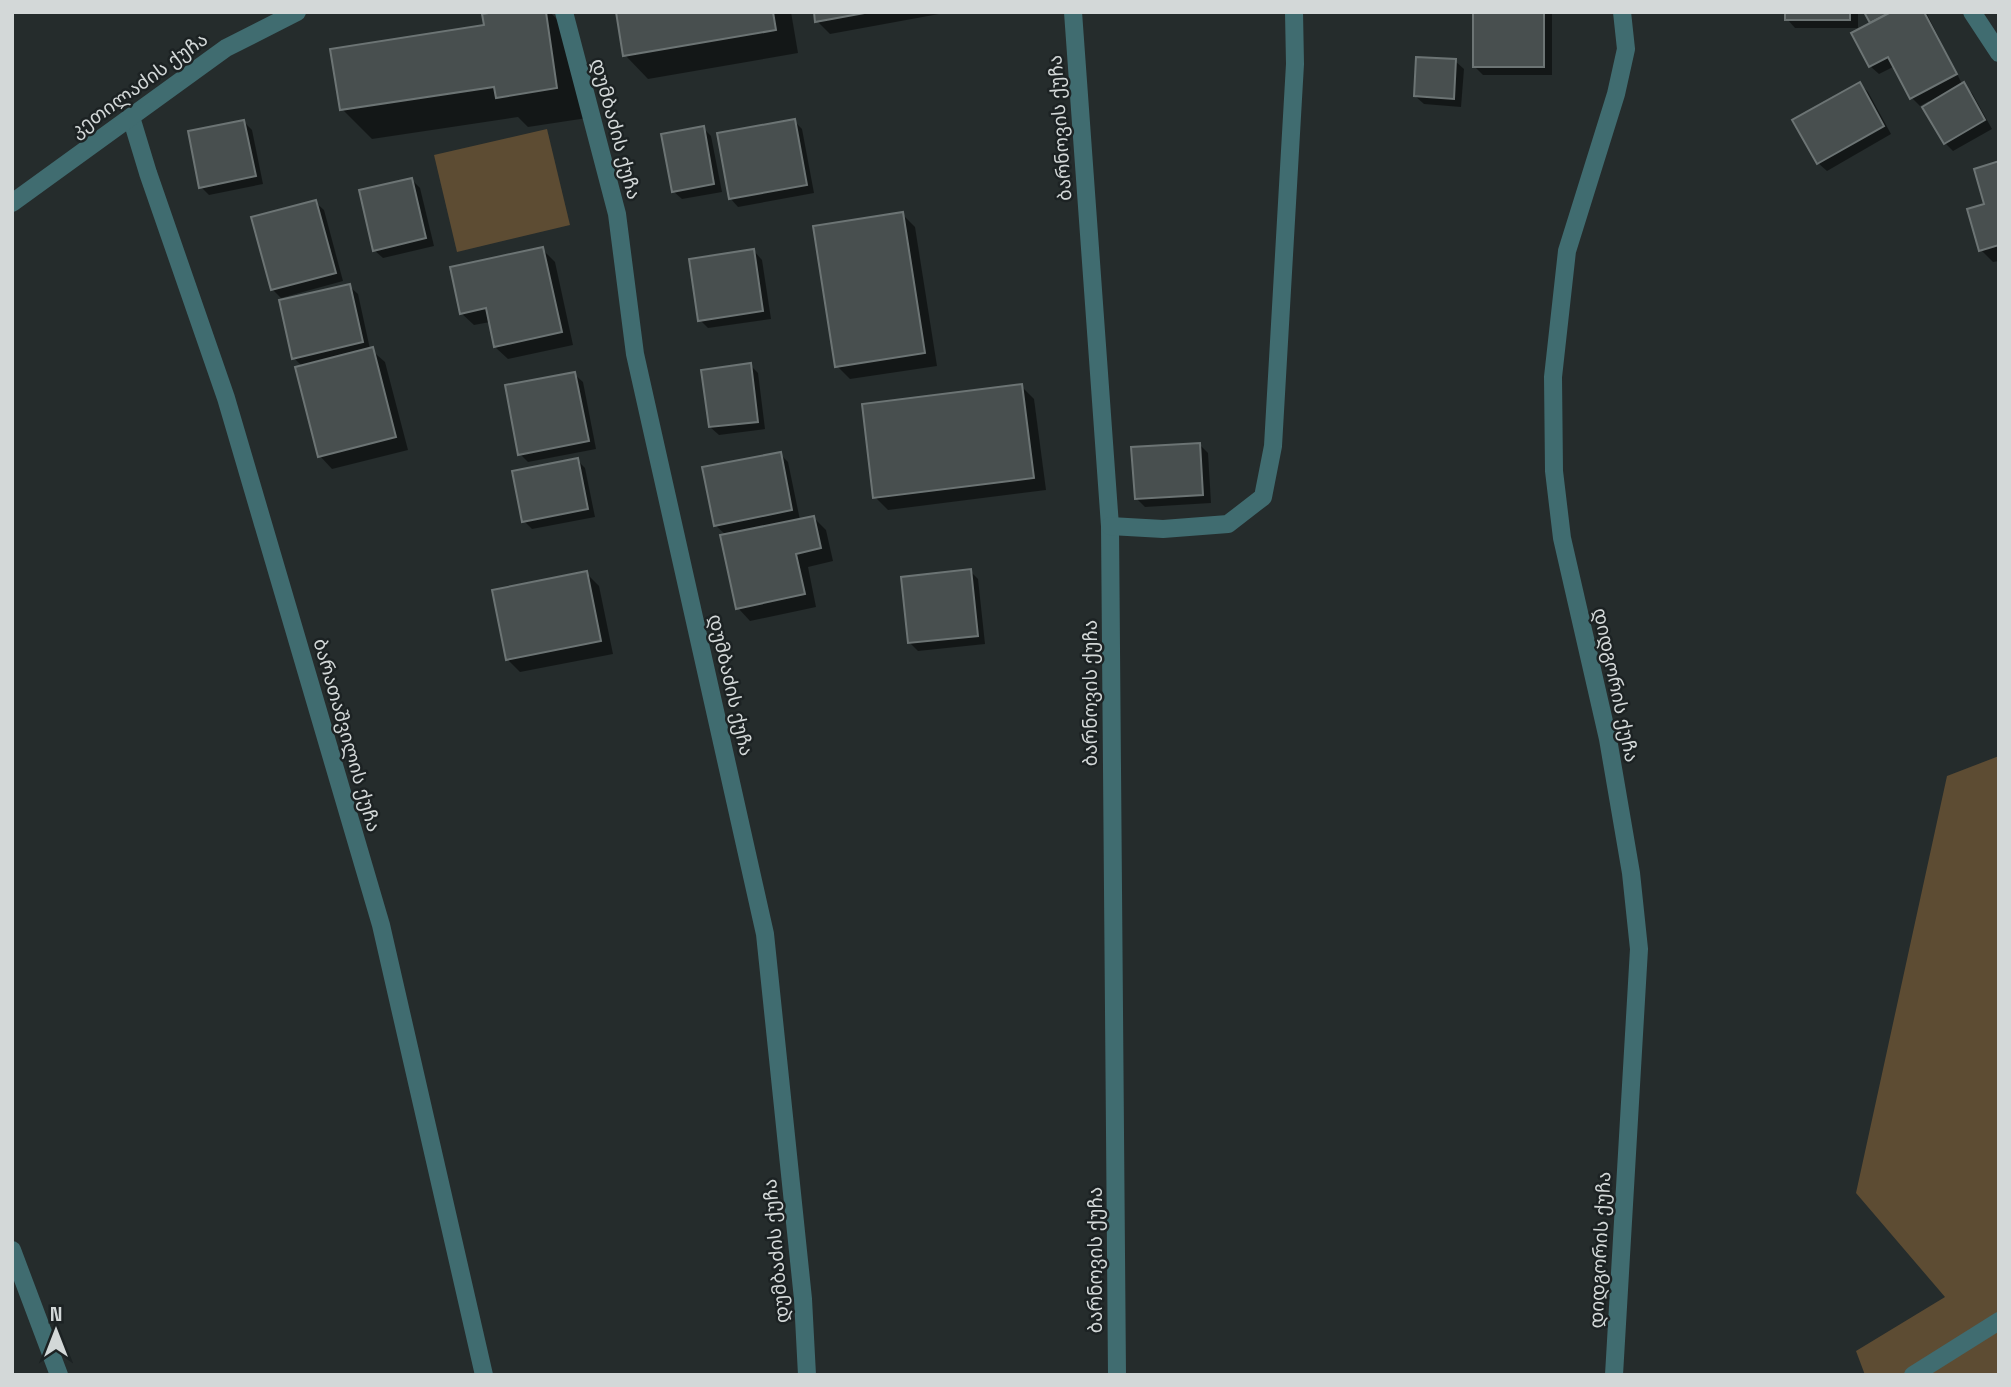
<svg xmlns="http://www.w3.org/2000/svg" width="2011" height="1387" font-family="'Space Grotesk','Noto Sans Georgian',sans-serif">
  <rect width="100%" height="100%" fill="#252c2c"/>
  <!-- green -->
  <g fill="#5d4c33">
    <polygon points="547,129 570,225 457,252 434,155"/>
    <polygon points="1999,756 1999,1375 1865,1375 1856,1351 1945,1297 1856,1193 1947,776"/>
  </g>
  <!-- shadow -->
  <g fill="#0007">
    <polygon points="506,12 550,12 574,37 587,118 528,127 518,117 372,139 342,109 486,27"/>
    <polygon points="617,12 791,12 798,53 648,79 625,55"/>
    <polygon points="815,12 939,12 939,14 830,34 817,21"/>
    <polygon points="1475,12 1552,12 1552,75 1483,75 1475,67"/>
    <polygon points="1787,12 1858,12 1858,28 1795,28 1787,19"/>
    <polygon points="1866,12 1926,12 1962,84 1972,93 1992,129 1953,151 1945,143 1929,101 1920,106 1912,98 1895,66 1879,74 1870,66 1872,24"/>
    <polygon points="1455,61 1464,69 1461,107 1424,104 1415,96"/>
    <polygon points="1860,84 1868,92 1891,134 1827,171 1818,163"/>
    <polygon points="794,121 802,129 814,193 738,207 730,198"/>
    <polygon points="244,122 252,130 263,184 209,195 201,187"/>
    <polygon points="703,128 711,136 722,192 682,199 673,191"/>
    <polygon points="1999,163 1999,261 1993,262 1981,250 1987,206"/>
    <polygon points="412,180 420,188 434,246 383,258 374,250"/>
    <polygon points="315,202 324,210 343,281 281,298 272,289"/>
    <polygon points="902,214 915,227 937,366 850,379 837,366"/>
    <polygon points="542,249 555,262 573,345 508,359 495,347 490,322 474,325 461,313"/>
    <polygon points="754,251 762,260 771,319 708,328 700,320"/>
    <polygon points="349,286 358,294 370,349 385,362 408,450 332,469 320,456 303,367 294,358"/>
    <polygon points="750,365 758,373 765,429 719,435 710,427"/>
    <polygon points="574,374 583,382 596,449 528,462 520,454"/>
    <polygon points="1021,386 1034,399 1046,490 888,510 875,497"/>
    <polygon points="1200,445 1208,453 1211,503 1145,507 1136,498"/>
    <polygon points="780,454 788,462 800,520 814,518 826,530 833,561 808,567 816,607 750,621 738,608 727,536 715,525"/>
    <polygon points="577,460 585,468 595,517 532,529 524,521"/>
    <polygon points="970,571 978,579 985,644 918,651 910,643"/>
    <polygon points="586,573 599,586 613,654 520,672 508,660"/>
  </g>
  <!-- building -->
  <g fill="#484f4f" stroke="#6c7474" stroke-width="2">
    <polygon points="495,12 546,12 557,88 496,98 494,87 340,110 330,49 484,25 482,14"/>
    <polygon points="616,12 773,12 776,30 623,56"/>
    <polygon points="814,12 870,12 815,22"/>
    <rect x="1473" y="12" width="71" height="55"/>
    <rect x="1785" y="12" width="65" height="8"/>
    <polygon points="1864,12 1891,12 1870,23"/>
    <polygon points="1891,12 1924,12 1957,74 1910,99 1888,57 1869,67 1851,33"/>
    <polygon points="1416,57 1456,59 1454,99 1414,96"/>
    <polygon points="1860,82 1884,126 1817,164 1792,120"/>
    <polygon points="1964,82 1985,120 1944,144 1922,107"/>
    <polygon points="795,119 807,185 729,199 717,133"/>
    <polygon points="244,120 256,176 199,188 188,131"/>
    <polygon points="704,126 714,184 672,192 661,134"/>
    <polygon points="1999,161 1999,245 1979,251 1967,209 1984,204 1974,169"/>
    <polygon points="412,178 426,238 373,251 359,190"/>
    <polygon points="316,200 336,273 271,290 251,217"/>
    <polygon points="903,212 925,353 835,367 813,226"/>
    <polygon points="543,247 562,332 494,347 486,308 460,314 450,267"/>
    <polygon points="754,249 763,311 698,321 689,259"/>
    <polygon points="350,284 363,342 292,359 279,300"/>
    <polygon points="373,347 396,437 318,457 295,367"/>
    <polygon points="751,363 758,422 709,427 701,370"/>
    <polygon points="575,372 589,441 518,455 505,385"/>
    <polygon points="1022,384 1034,478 873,498 862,404"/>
    <polygon points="1200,443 1203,495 1135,499 1131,447"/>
    <polygon points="781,452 792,510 714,526 702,467"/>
    <polygon points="578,458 588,509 522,522 512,471"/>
    <polygon points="814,516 821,548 796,554 805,594 736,609 720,535"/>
    <polygon points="971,569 978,636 908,643 901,577"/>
    <polygon points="587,571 601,641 506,660 492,590"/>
  </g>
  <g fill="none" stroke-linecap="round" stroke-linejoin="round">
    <!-- minor -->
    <g stroke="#406c70" stroke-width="18">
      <polyline points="564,12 617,214 635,354 765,934 803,1299 807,1375"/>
      <polyline points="1073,12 1110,526 1117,1375"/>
      <polyline points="1972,12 1999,53"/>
      <polyline points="131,117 148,173 226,398 381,925 484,1375"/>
      <polyline points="12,203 226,48 297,12"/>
      <polyline points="1110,526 1163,529 1228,524 1263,497 1273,446 1295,64 1294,12"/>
      <polyline points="12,1250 59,1375"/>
      <polyline points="1614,1375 1639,949 1631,873 1608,739 1562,538 1554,471 1553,377 1567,251 1616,94 1626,49 1622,12"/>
      <polyline points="1913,1375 1999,1321"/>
    </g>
  </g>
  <g text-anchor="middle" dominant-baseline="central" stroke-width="5" stroke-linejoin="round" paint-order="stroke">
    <!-- street labels -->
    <g font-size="19" fill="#d3d8d8" stroke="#1c2223">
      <text transform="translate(139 85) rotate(-36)">კეთილაძის ქუჩა</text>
      <text transform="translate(1060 128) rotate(-94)">ბარნოვის ქუჩა</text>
      <text transform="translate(616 129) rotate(75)">დუმბაძის ქუჩა</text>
      <text transform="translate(731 685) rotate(77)">დუმბაძის ქუჩა</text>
      <text transform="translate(1616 685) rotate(78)">დიდგორის ქუჩა</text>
      <text transform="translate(1090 693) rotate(-90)">ბარნოვის ქუჩა</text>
      <text transform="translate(347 735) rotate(74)">ბარათაშვილის ქუჩა</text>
      <text transform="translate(1600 1250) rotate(-87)">დიდგორის ქუჩა</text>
      <text transform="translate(776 1251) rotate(-95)">დუმბაძის ქუჩა</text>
      <text transform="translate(1095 1260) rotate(-90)">ბარნოვის ქუჩა</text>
    </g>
  </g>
  <!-- border -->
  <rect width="2011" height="1387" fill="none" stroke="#d3d8d8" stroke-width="28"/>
  <!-- north arrow -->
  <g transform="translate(56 1331)" stroke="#1c2223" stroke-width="5" paint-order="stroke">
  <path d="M0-5L12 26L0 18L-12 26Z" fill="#d3d8d8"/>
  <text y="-10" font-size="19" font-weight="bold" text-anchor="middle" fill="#d3d8d8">N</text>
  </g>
</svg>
